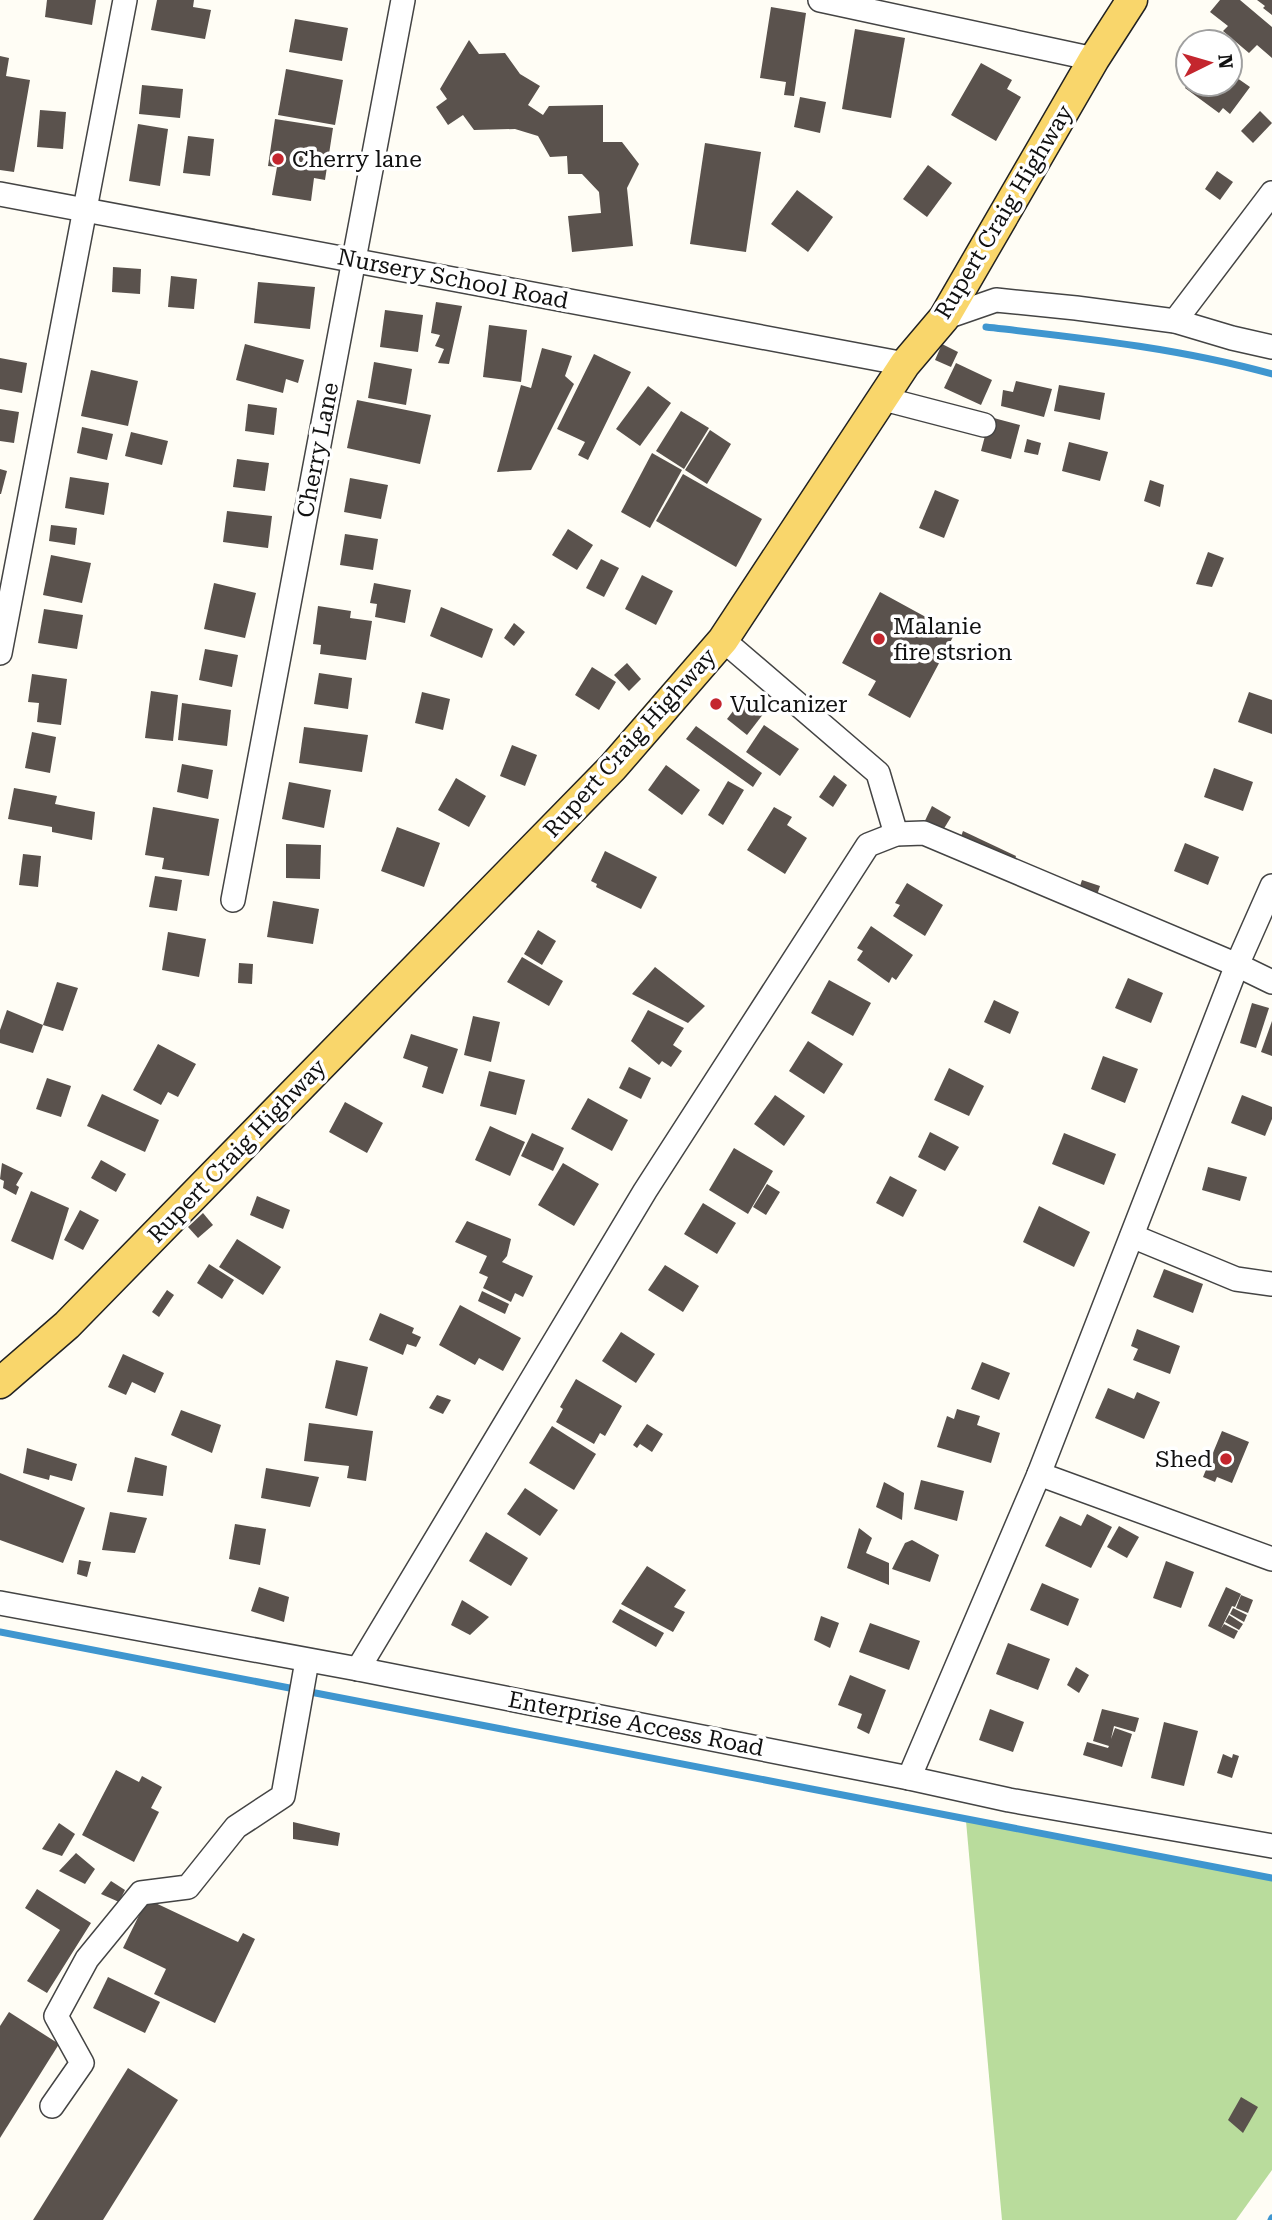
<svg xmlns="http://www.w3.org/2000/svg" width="1272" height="2220" font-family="'Roboto Serif',serif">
  <rect width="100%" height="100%" fill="#fffdf5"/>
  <!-- forest -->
  <polygon fill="#b9dc9c" points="966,1821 1272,1878 1272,2170 1236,2220 1002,2220"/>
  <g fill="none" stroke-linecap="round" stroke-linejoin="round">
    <!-- stream -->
    <g stroke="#3f96cf" stroke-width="7">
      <path d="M 986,327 C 1082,338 1179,348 1272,374"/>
      <polyline points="0,1632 1272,1878"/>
      <polyline points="1271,2220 1272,2218"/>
    </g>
  </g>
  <!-- building -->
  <g fill="#5a524d">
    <polygon points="47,0 96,0 92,25 45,17"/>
    <polygon points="157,0 194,0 193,7 211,10 205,39 151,30"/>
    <polygon points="1220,0 1240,0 1272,27 1272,58 1257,45 1249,53 1223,31 1228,26 1210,12"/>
    <polygon points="1257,0 1272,0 1272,15 1263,8 1265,6"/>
    <polygon points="771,7 806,13 794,96 784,95 786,82 760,78"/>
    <polygon points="295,19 348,28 342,61 289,52"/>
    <polygon points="855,29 905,38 891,118 842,109"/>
    <polygon points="469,40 479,54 505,53 520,74 540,86 528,105 543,115 549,106 603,105 603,142 622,142 639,164 627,188 633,246 572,252 568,216 601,213 599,192 582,174 568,174 567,156 550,157 538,136 515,129 474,130 463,115 448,125 436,107 447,99 440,89"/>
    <polygon points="0,56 9,58 6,76 30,80 14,172 0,170"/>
    <polygon points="981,63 1012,80 1007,89 1021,97 996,141 951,115"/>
    <polygon points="286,69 343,80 335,125 278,115"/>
    <polygon points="1230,73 1250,87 1230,114 1223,108 1219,113 1185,88 1188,84 1230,84"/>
    <polygon points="142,85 183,89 180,118 139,114"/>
    <polygon points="800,97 826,102 820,133 794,127"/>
    <polygon points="40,110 66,112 63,149 37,147"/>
    <polygon points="1260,111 1272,123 1253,143 1241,131"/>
    <polygon points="275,119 333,128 325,180 314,178 311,201 272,195 277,167 268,166"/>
    <polygon points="138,124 168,129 160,186 129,181"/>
    <polygon points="188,136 214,139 210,176 183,173"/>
    <polygon points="705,143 761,152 746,252 690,244"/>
    <polygon points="928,165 952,183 927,217 903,199"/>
    <polygon points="1217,171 1233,182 1220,200 1205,189"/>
    <polygon points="797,190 833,217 808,252 771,224"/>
    <polygon points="113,267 141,269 140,294 112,292"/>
    <polygon points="171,276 197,279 194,309 168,307"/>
    <polygon points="258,282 315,287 310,329 254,323"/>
    <polygon points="436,302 462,306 449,364 438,363 444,349 435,346 440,335 431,333"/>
    <polygon points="385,310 423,315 418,352 380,347"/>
    <polygon points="489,325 527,330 521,382 483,377"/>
    <polygon points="245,344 304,360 298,383 286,379 283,393 236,380"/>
    <polygon points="942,344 958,352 951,367 935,360"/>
    <polygon points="542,348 572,356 565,376 574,384 531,470 497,472 521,385 531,388"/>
    <polygon points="594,354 631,372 588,460 578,455 585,442 557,429"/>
    <polygon points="0,358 27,363 22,393 0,389"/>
    <polygon points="374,362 412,369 406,405 368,398"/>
    <polygon points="956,363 992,380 981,405 944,388"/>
    <polygon points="91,370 138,381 128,426 81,416"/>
    <polygon points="1016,381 1052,389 1044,417 1001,406 1003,390 1013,392"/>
    <polygon points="1059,385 1105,393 1100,420 1054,411"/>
    <polygon points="648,386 671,403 640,446 616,429"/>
    <polygon points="357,400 431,415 420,464 347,448"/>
    <polygon points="248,404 277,408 274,435 245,431"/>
    <polygon points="0,409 19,412 14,443 0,441"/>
    <polygon points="681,411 709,428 684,469 656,451"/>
    <polygon points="990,417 1020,425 1011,459 981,451"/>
    <polygon points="82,427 113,434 107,460 77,453"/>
    <polygon points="710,430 731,444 707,484 685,470"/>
    <polygon points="131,432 168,441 162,465 125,456"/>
    <polygon points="1027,439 1041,443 1038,455 1024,452"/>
    <polygon points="1069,442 1108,452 1100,481 1062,471"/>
    <polygon points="652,453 682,470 650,528 621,512"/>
    <polygon points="237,459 269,463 265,491 233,487"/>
    <polygon points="0,469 7,471 1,494 0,494"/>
    <polygon points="683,474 762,519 736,567 656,521"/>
    <polygon points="70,477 109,483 104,515 65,508"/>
    <polygon points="350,478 388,485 381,519 344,512"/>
    <polygon points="1150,480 1164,485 1160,507 1144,501"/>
    <polygon points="935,490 959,500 944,538 919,528"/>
    <polygon points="227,511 272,516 268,548 223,542"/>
    <polygon points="51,525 77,528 75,545 49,541"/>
    <polygon points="568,529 593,545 577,570 552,555"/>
    <polygon points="345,534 378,539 373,570 340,565"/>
    <polygon points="1208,552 1224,558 1212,587 1196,584"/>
    <polygon points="51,555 91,563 82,603 43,595"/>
    <polygon points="601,559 619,568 604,597 586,588"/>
    <polygon points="642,575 673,591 656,625 625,609"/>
    <polygon points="214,583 256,593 245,638 204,629"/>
    <polygon points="374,583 411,590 405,623 375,617 377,604 370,603"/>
    <polygon points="880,592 955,633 910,718 868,695 876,681 842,663"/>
    <polygon points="318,606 351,611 350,618 372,621 366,660 320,654 321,645 313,644"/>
    <polygon points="441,607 493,629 482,658 430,636"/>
    <polygon points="44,609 83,615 77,649 38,643"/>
    <polygon points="514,623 525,632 514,646 504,638"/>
    <polygon points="205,649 238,655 232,687 199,680"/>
    <polygon points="627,663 641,679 629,691 614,675"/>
    <polygon points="592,667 616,682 599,710 575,695"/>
    <polygon points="319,673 352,678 348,709 314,704"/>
    <polygon points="32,674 67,679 61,725 37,722 39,703 28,702"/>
    <polygon points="151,691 178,695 173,741 145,738"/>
    <polygon points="422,692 450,699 443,730 415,723"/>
    <polygon points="1249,692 1272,700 1272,734 1238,722"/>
    <polygon points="744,697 764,713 747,735 727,719"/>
    <polygon points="182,703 231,710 227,746 178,740"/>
    <polygon points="764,725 799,749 780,776 746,752"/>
    <polygon points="696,726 762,773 753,787 686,739"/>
    <polygon points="304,727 368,735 362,772 299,763"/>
    <polygon points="32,732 56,737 50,773 25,768"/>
    <polygon points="512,745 537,755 525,786 500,776"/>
    <polygon points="182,764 213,770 208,799 177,792"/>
    <polygon points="666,765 700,790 682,815 648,790"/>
    <polygon points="1214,768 1253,782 1243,811 1204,797"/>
    <polygon points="834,775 847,785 833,807 819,797"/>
    <polygon points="456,778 486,796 469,827 438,810"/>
    <polygon points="728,781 744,790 723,825 708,815"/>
    <polygon points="289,782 331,790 324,828 282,819"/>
    <polygon points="14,788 57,796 55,804 95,812 92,840 52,832 52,827 8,819"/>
    <polygon points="932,806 951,817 940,835 922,827"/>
    <polygon points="153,807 219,819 209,876 162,869 164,858 145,855"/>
    <polygon points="774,807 792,817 787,825 807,838 785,874 747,850"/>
    <polygon points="397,827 440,843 424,887 381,871"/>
    <polygon points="963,831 1016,856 1013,866 958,845"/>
    <polygon points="1185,843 1219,857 1208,885 1174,871"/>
    <polygon points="286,844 321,845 320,879 286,878"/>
    <polygon points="605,851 657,877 641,909 596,887 597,884 591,881"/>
    <polygon points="23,854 41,856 38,887 19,885"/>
    <polygon points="155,876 182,880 177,911 149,907"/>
    <polygon points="1082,880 1100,886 1096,898 1078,892"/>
    <polygon points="907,883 943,905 925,936 893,916 900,905 895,903"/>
    <polygon points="273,901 319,909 313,944 267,937"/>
    <polygon points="871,926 913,955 896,980 892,977 889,983 857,960 863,951 857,948"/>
    <polygon points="538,930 556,941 542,965 524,954"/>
    <polygon points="168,932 206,939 199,977 162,970"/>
    <polygon points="522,957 563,981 549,1006 507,982"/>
    <polygon points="239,963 253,964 252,984 238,983"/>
    <polygon points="655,967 705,1006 688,1023 632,994"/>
    <polygon points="1128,978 1163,993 1151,1023 1115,1008"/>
    <polygon points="829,980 871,1003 853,1036 811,1013"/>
    <polygon points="57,982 78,988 63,1031 43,1025"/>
    <polygon points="994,1000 1019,1012 1010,1034 984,1022"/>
    <polygon points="1252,1003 1269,1008 1256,1048 1240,1043"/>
    <polygon points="7,1010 43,1025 33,1053 0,1043 0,1030"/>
    <polygon points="648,1010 684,1028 673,1045 682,1051 671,1067 662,1061 659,1065 631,1041"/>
    <polygon points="473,1016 500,1022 491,1062 464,1055"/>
    <polygon points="1272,1021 1272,1056 1261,1052"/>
    <polygon points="411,1034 458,1049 443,1094 422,1087 428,1067 403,1058"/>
    <polygon points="808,1041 843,1064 824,1094 789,1071"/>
    <polygon points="158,1044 196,1064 178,1097 168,1092 161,1105 133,1090"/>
    <polygon points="1103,1056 1138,1069 1125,1103 1091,1089"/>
    <polygon points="629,1067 651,1078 641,1099 619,1088"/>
    <polygon points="949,1068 984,1086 969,1116 934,1100"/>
    <polygon points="489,1071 525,1080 516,1115 480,1106"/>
    <polygon points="47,1078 71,1086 61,1117 36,1109"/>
    <polygon points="102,1094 159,1120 145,1152 87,1126"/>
    <polygon points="775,1095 805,1116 784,1146 754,1124"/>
    <polygon points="1242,1095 1272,1107 1272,1119 1265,1136 1231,1123"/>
    <polygon points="588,1098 628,1120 612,1151 571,1129"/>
    <polygon points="345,1102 383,1123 367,1153 329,1132"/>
    <polygon points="490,1126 525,1142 510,1176 475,1160"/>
    <polygon points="930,1132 959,1147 945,1171 918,1157"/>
    <polygon points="532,1133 564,1148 553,1171 521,1156"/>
    <polygon points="1064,1133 1116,1154 1104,1185 1052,1164"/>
    <polygon points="734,1148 773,1171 748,1214 709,1190"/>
    <polygon points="101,1160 126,1174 116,1192 91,1178"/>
    <polygon points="2,1163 23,1173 16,1185 19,1187 16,1195 3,1188 4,1181 0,1179"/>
    <polygon points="563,1163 599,1184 574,1226 538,1205"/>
    <polygon points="1208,1167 1247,1177 1240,1201 1202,1190"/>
    <polygon points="890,1176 917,1190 903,1217 876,1203"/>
    <polygon points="767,1184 780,1192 766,1215 753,1207"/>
    <polygon points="31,1191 69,1208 53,1260 11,1241"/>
    <polygon points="257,1196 290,1210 283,1229 250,1215"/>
    <polygon points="703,1203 736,1223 717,1254 684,1234"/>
    <polygon points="1039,1206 1090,1232 1074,1267 1023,1242"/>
    <polygon points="80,1210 99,1220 83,1250 64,1240"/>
    <polygon points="203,1213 213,1225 198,1238 188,1227"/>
    <polygon points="467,1221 511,1239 507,1256 502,1262 533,1276 523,1297 515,1293 511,1302 483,1288 488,1277 479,1273 487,1256 455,1242"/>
    <polygon points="237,1239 281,1267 263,1295 219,1267"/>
    <polygon points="209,1264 234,1280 222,1299 197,1283"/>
    <polygon points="665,1265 699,1286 683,1312 648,1290"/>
    <polygon points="1164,1269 1203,1284 1193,1313 1153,1297"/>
    <polygon points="167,1290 174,1295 159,1317 152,1312"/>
    <polygon points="482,1291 509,1304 505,1314 478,1301"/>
    <polygon points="460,1305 521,1338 503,1371 479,1358 475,1365 439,1345"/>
    <polygon points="380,1313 414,1328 412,1333 421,1337 416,1347 407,1344 403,1355 369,1340"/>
    <polygon points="1137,1329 1180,1346 1170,1374 1133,1360 1138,1349 1131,1346"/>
    <polygon points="621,1332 655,1354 636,1383 602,1361"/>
    <polygon points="123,1354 164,1373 155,1393 132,1382 126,1395 108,1387"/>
    <polygon points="336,1360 368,1367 357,1416 325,1408"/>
    <polygon points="982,1362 1010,1373 999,1400 971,1389"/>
    <polygon points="576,1379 622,1406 605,1436 600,1433 594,1444 556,1422 563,1409 560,1407"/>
    <polygon points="1108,1388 1134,1399 1137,1392 1160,1402 1144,1439 1095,1418"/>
    <polygon points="437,1395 451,1400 443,1414 429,1408"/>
    <polygon points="957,1409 980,1416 977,1425 1000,1433 991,1463 937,1447 947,1416 954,1419"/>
    <polygon points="181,1410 221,1425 212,1453 171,1435"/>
    <polygon points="309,1423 373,1431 366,1481 347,1478 349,1466 304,1461"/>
    <polygon points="647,1424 663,1434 652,1452 640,1444 637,1448 633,1445"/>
    <polygon points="552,1426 596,1454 574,1490 529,1463"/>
    <polygon points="1222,1431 1249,1442 1232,1483 1217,1477 1215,1482 1203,1477"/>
    <polygon points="27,1448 77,1464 72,1481 50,1475 49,1480 23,1473"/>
    <polygon points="135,1457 167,1466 163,1496 127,1492"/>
    <polygon points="266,1468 319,1477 310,1507 261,1498"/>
    <polygon points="0,1473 85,1508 63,1563 0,1540"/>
    <polygon points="921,1480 964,1491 957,1521 914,1509"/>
    <polygon points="884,1482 904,1493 902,1520 876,1507"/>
    <polygon points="525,1488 558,1510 540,1536 507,1514"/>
    <polygon points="110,1512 147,1518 135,1553 102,1550"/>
    <polygon points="1087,1514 1112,1527 1091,1568 1045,1546 1060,1516 1081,1526"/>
    <polygon points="235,1524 266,1529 260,1565 229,1559"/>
    <polygon points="1119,1526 1139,1537 1127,1558 1107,1547"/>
    <polygon points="859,1528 872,1538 866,1553 889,1563 889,1585 847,1568"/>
    <polygon points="486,1532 528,1558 511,1586 469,1561"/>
    <polygon points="912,1540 939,1555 930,1582 892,1569 905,1543"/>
    <polygon points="79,1560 91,1562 87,1577 77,1574"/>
    <polygon points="1166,1561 1194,1572 1181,1608 1153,1598"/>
    <polygon points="647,1566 686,1590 674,1607 685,1612 673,1632 621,1604"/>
    <polygon points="1042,1583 1079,1599 1068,1626 1030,1610"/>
    <polygon points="259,1587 289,1597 284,1622 251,1611"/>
    <polygon points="1226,1587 1241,1594 1235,1607 1232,1606 1221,1629 1224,1624 1238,1631 1234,1639 1208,1626"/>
    <polygon points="1241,1595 1253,1600 1248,1613 1236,1608"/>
    <polygon points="462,1600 489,1617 470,1635 451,1625"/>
    <polygon points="1233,1608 1247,1615 1244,1622 1230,1614"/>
    <polygon points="620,1609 664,1633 656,1647 612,1622"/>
    <polygon points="1229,1615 1243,1624 1239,1630 1225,1622"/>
    <polygon points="821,1616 839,1623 830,1648 814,1640"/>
    <polygon points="870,1623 920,1641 909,1670 859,1652"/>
    <polygon points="1008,1643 1050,1659 1038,1690 996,1674"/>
    <polygon points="1076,1667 1089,1675 1079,1693 1067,1685"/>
    <polygon points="850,1675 886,1690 869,1734 857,1728 862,1714 838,1705"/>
    <polygon points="990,1709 1024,1722 1013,1752 979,1740"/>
    <polygon points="1102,1709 1139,1718 1135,1732 1114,1726 1111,1739 1115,1728 1132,1734 1122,1767 1083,1755 1087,1742 1108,1748 1109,1746 1093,1741"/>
    <polygon points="1164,1722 1198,1731 1184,1786 1151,1778"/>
    <polygon points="1223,1754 1232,1758 1233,1754 1239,1756 1232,1778 1217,1773"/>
    <polygon points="116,1770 139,1782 142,1776 162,1787 151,1808 159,1812 134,1862 82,1835"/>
    <polygon points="293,1822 340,1833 338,1846 293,1839"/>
    <polygon points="59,1823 75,1834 62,1856 42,1849"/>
    <polygon points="76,1853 95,1869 85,1884 59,1871"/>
    <polygon points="111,1881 125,1890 119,1902 101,1894"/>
    <polygon points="37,1889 91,1923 47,1993 27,1981 60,1930 25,1908"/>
    <polygon points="147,1899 238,1942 243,1933 255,1939 215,2023 154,1994 166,1969 123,1948"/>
    <polygon points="108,1977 160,2002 145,2033 93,2008"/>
    <polygon points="9,2012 59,2044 0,2138 0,2026"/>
    <polygon points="128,2068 178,2100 103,2220 33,2220"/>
    <polygon points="1241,2097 1258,2107 1243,2133 1228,2120"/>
  </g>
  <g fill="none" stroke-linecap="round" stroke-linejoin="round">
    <!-- minor casing -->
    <g stroke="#444" stroke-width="26">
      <g id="minor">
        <polyline points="820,0 1094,59"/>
        <polyline points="0,194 905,364"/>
        <polyline points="944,318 996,300 1076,308 1175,321 1232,338 1272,347"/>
        <polyline points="1175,321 1272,193"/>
        <polyline points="884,399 984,425"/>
        <polyline points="723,640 878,773 896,834"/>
        <polyline points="0,653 125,0"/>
        <polyline points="233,900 403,0"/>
        <polyline points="1132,1236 1236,1279 1272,1284"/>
        <polyline points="1039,1474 1272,1559"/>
        <polyline points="0,1603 358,1669 909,1778 1009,1800 1272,1846"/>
        <polyline points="358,1669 645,1191 868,845 896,834 924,833 1237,965 1272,982"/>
        <polyline points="909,1778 1039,1474 1237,965 1272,886"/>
        <polyline points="52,2106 82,2063 56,2016 87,1959 141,1893 188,1887 236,1827 283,1796 307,1661"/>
      </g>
    </g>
    <!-- major casing -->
    <g stroke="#222" stroke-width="33">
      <polyline id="major" points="0,1383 67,1325 613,767 723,640 905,364 944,318 1094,59 1132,0"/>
    </g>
    <!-- minor -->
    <use href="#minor" stroke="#fff" stroke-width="23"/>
    <!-- major -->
    <use href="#major" stroke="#f9d66b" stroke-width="30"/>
  </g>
  <!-- markers -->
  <g fill="#c4262e" stroke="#fff" stroke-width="2.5">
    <circle cx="278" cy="159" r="7"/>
    <circle cx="879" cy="639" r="7"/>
    <circle cx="716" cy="704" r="7"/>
    <circle cx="1226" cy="1459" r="7"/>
  </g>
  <g text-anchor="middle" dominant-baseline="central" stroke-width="7" stroke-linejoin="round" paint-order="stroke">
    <!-- poi labels -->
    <g font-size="23" fill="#111" stroke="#fff" text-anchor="start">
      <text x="292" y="159">Cherry lane</text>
      <text x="893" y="626">Malanie<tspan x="893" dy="26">fire stsrion</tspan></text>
      <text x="730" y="704">Vulcanizer</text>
      <text x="1212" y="1459" text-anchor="end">Shed</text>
    </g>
    <!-- street labels -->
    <g font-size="23" fill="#111" stroke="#fff">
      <text transform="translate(1004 212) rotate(-59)">Rupert Craig Highway</text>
      <text transform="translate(453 279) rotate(11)">Nursery School Road</text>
      <text transform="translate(318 450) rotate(-79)">Cherry Lane</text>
      <text transform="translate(630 743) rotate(-48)">Rupert Craig Highway</text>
      <text transform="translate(237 1151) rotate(-46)">Rupert Craig Highway</text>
      <text transform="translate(636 1724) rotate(11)">Enterprise Access Road</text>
    </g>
  </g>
  <!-- north arrow -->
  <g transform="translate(1209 63) rotate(85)"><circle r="33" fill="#ffffff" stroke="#a0a0a0" stroke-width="2"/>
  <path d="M0-5L12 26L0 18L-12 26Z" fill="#c4262e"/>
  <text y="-10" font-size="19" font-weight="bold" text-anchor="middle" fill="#111111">N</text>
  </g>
</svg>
